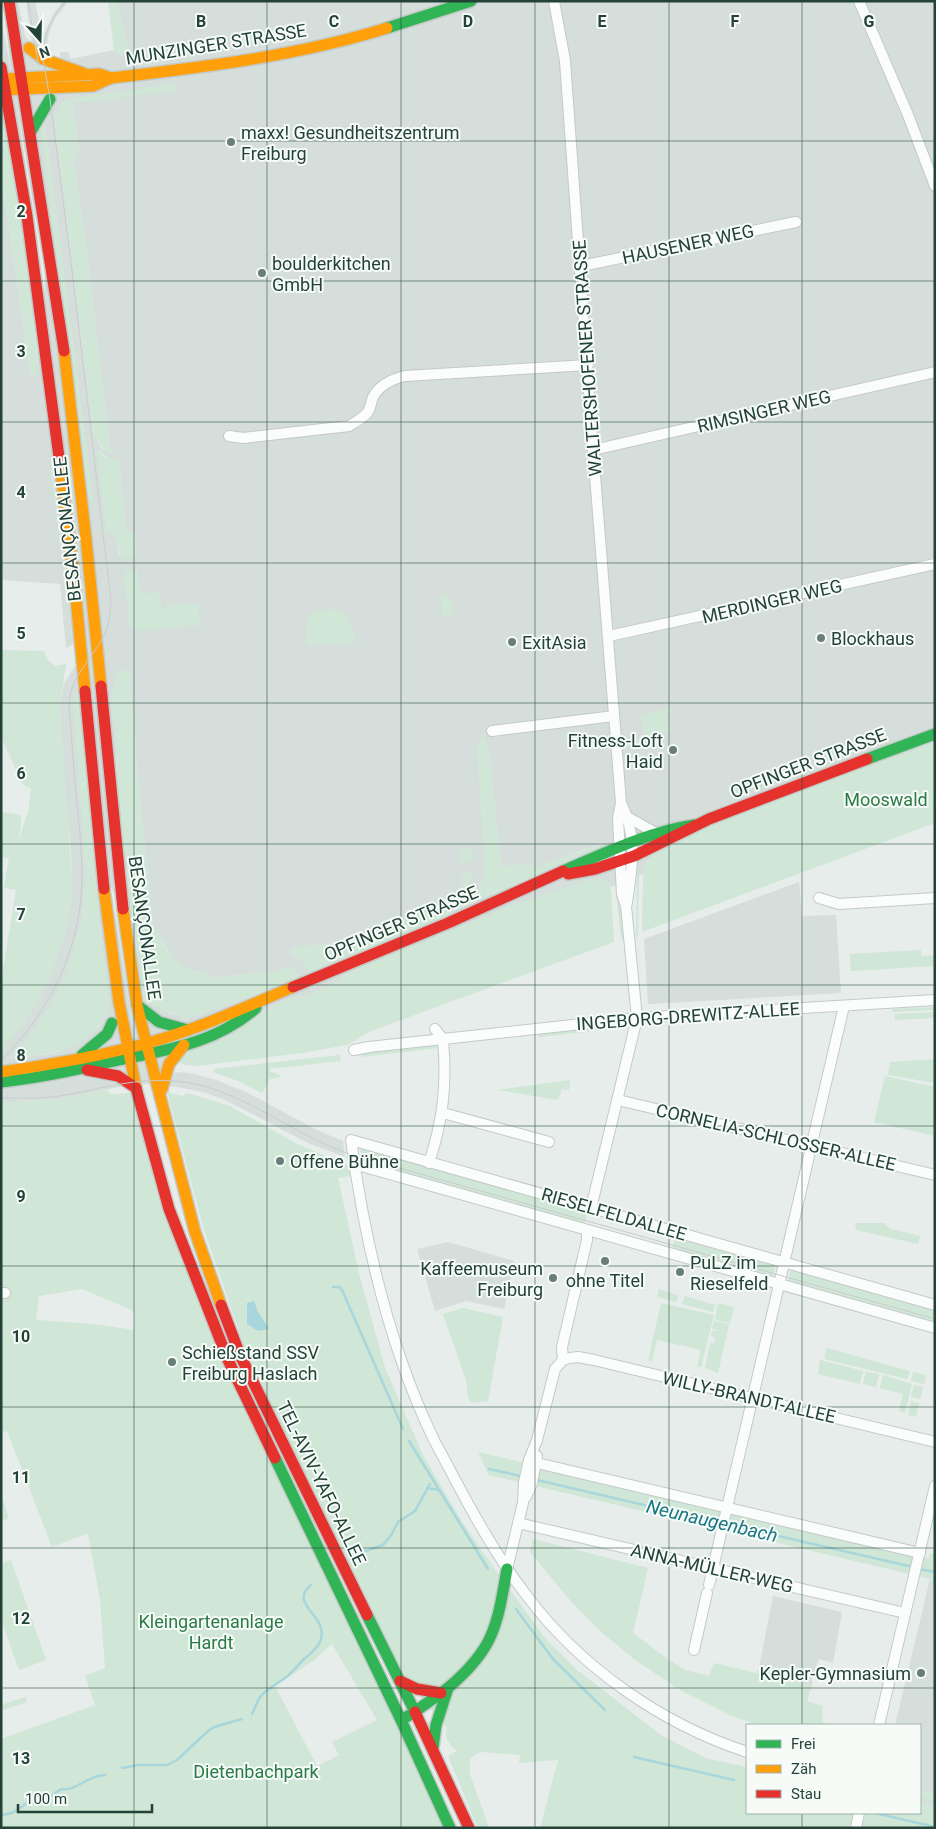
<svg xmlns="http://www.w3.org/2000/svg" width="936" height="1829" font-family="Roboto,sans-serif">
  <rect width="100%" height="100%" fill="#e7edea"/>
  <!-- built -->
  <g fill="#d5deda" fill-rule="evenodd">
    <path d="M 4,1 L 18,1 L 25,36 L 32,43 L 26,1 L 35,1 L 42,38 L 54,13 L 63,1 L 68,1 L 55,19 L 48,36 L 47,53 L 59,58 L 61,52 L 69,52 L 70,59 L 114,50 L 118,55 L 129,48 L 116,1 L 935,1 L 935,740 L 651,857 L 644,866 L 643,874 L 611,887 L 602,879 L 345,974 L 334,984 L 304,996 L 284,1000 L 191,1047 L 169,1074 L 181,1072 L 195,1074 L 216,1080 L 246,1092 L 317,1130 L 343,1141 L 345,1157 L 310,1144 L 223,1099 L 203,1092 L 178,1087 L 147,1084 L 124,1086 L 60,1099 L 1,1103 L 1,1050 L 24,1023 L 47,984 L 64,938 L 70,908 L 72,879 L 71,850 L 66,800 L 60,705 L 64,684 L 78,661 L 75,643 L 66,648 L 60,584 L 1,580 L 1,176 L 31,376 L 38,371 L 38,366 L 34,314 L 1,118 L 1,18 L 10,64 ZM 71,98 L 91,102 L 77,102 L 73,106 L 79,153 L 73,154 L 86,246 L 110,449 L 117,454 L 102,449 L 94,436 L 54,113 L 61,111 ZM 17,104 L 34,209 L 46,264 L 44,302 ZM 44,117 L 93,501 L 93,502 L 91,502 L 83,471 ZM 97,450 L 110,459 L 119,460 L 126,532 L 134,532 L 136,558 L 119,555 ZM 51,471 L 54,484 L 75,635 L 51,476 ZM 133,671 L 130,679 L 133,726 L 153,930 L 158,929 L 160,937 L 168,951 L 176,961 L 186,969 L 210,974 L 211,978 L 282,971 L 266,993 L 248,997 L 183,1020 L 180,1013 L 171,1014 L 152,1003 L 116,786 L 117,751 L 112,691 ZM 483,737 L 489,750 L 501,867 L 530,863 L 533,869 L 604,842 L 605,845 L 450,912 L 304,962 L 295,956 L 354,939 L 460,902 L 477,893 L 485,877 ZM 79,768 L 98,912 L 102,946 L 104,1017 L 99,1027 L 58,1052 L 44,1055 L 10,1058 L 31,1034 L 49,1007 L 68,969 L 81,924 L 86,878 ZM 108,880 L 118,902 L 133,1027 L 117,924 Z"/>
    <polygon points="799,882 802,916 836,915 841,993 648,1004 644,939"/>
    <polygon points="448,1242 514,1261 504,1309 466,1301 435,1311 417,1249"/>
    <polygon points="930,1579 935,1580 935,1805 920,1802 920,1725 895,1725"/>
    <polygon points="773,1596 842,1612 833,1663 819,1659 812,1677 812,1686 758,1673"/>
  </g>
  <!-- green -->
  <g fill="#d0e6d6" fill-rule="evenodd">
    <polygon points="108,1 116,1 129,48 128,55 118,55 114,50"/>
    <path d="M 174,84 L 177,87 L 176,90 L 91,102 L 77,102 L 73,106 L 79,154 L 73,154 L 86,246 L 110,449 L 118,455 C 105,453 101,447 94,436 L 54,112 L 60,111 L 61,103 L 71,98 Z"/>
    <polygon points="44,115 98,534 97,534 93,502 91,502 83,471 42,140 41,125"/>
    <polygon points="1,118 5,122 34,314 38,371 36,375 31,376 1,176"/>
    <polygon points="96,449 105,457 119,460 126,531 134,532 136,558 121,559 114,533 106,533"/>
    <polygon points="48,465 54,484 75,635 72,637 59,524"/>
    <polygon points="130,569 138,570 140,594 160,592 162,609 179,603 198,605 201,625 137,631 129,625 124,573"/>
    <path d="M 440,594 L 446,594 C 452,601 453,606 453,615 L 442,617 Z"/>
    <path d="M 331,609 C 350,610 353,627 356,642 L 307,646 C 307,623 299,611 331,609 Z"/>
    <path d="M 1,650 L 44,651 L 47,659 L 55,666 L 66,664 L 60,705 L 72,879 C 71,943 44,1004 1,1050 L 1,982 L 16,890 L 4,888 L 9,858 L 1,857 L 1,812 L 21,815 L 21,826 L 18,842 L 28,812 L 31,788 L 23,785 L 1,737 Z"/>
    <path d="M 121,670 L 133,671 L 130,679 L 133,726 L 153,929 L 158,929 C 161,943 172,961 186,968 C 193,972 203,972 210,974 L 211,978 L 282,971 L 282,967 L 295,967 L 299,975 L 298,978 L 266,993 L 248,997 L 183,1020 L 180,1013 L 166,1013 L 152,1003 L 146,1007 L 142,1001 L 116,786 C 116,774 118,762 117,750 C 116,725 104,693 121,670 Z"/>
    <path d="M 80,683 L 99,889 L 99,924 L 110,1000 L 110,1014 L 104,1017 C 88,1053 43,1055 9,1058 L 31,1034 L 49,1007 L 68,969 L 81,924 L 86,878 L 73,702 Z"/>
    <polygon points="671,708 672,712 667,713 671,731 645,737 640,715"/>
    <path d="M 483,737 L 489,750 L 501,867 L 530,863 L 533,869 L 605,842 L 605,845 L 450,912 L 448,920 L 309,973 C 304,965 303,958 292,956 L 291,947 L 341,942 L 354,939 L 460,902 L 477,892 L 485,877 L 477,751 L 478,742 Z"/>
    <polygon points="935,740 935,823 642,932 643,874 644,866 651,857 651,853 690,833"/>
    <polygon points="472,848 473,860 461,863 460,850"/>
    <polygon points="637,870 639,873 638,936 636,938"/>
    <polygon points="470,871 474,874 469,883 466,886 462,885 461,877"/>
    <polygon points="591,879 602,879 611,887 614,942 371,1031 347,1045 302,1053 196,1066 186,1065 174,1061 181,1053 284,1000 304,996 334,984 345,974 500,910"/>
    <polygon points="616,880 619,889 624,941 621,939 615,884"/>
    <polygon points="921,950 921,956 935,955 935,966 851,971 850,954"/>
    <polygon points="935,1007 935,1010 892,1012 892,1009"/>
    <polygon points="935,1012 935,1018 895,1020 895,1014"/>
    <polygon points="620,1025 621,1028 539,1037 538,1034"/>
    <polygon points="436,1045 438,1046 439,1048 361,1057 363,1053"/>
    <polygon points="340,1055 341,1061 269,1069 271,1072 278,1074 282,1077 270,1079 262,1093 238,1081 213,1072 214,1069"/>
    <polygon points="935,1059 935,1083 888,1075 890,1062"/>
    <polygon points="885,1076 935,1087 935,1136 874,1122"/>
    <polygon points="570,1080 569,1090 562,1089 558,1100 498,1090"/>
    <path d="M 106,1089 L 111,1094 L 131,1093 L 152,1164 L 445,1828 L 1,1828 L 1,1739 L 95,1705 L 85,1676 L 105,1668 L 100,1600 L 88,1533 L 52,1547 L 7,1431 L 1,1432 L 1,1103 L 60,1099 ZM 82,1289 L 134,1311 L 134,1330 L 94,1324 L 36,1320 L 39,1296 ZM 332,1644 L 377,1720 L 332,1742 L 339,1755 L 317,1766 L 275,1686 L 313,1661 Z"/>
    <path d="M 167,1092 L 182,1096 L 188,1093 L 230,1106 L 299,1145 L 350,1166 L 351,1176 L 338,1178 L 359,1273 L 385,1368 L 423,1455 L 461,1520 L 482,1551 L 545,1638 L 576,1669 L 661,1735 L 705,1758 L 746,1767 L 747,1764 L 747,1813 L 920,1813 L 920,1802 L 935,1805 L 935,1828 L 540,1828 L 558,1760 L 519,1763 L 520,1755 L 482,1752 L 474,1755 L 470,1760 L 470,1774 L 489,1828 L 478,1828 L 448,1756 L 457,1751 C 449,1744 444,1739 447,1728 L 402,1675 L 270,1401 L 244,1345 L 204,1230 Z"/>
    <polygon points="360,1147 588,1211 584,1226 362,1164"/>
    <polygon points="855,1223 884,1223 891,1229 920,1236 918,1244 856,1230"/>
    <polygon points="676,1235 776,1264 772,1279 671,1251"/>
    <polygon points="791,1268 935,1308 935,1325 788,1283"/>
    <polygon points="659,1289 678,1295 677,1302 657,1297"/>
    <polygon points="685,1296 715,1305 713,1312 682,1304"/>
    <polygon points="661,1303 714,1315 701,1367 697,1367 701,1350 657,1340 652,1361 648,1361"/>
    <polygon points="718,1303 734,1307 730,1323 715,1320"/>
    <polygon points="463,1308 503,1317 488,1401 471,1403 468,1396 466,1380 443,1314"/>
    <polygon points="714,1321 729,1324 718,1373 705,1368 710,1343 714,1343 715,1338 711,1336 712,1331 721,1331 712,1329"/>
    <polygon points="827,1348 910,1371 907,1379 824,1359"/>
    <polygon points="820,1360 863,1371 860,1384 818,1374"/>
    <polygon points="866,1372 879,1374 876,1387 863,1384"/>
    <polygon points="913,1372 926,1375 924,1384 911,1381"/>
    <polygon points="883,1375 912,1384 905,1413 899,1411 903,1394 880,1388"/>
    <polygon points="914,1385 923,1387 920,1399 911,1397"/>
    <polygon points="911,1401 919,1403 916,1417 908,1415"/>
    <polygon points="478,1452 929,1558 930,1553 935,1554 935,1580 489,1475"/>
    <polygon points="1,1495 9,1518 1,1521"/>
    <polygon points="533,1539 648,1568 633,1633 669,1660 686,1670 709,1676 714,1663 812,1686 807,1701 823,1706 822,1722 831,1725 757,1725 732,1716 682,1691 635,1660 600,1631 570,1600 530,1552"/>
    <polygon points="11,1560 46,1660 19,1670 1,1619 1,1564"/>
    <polygon points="25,1697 27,1702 1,1711 1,1705"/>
    <polygon points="920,1790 935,1793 935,1801 920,1797"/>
  </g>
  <!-- water -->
  <polygon fill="#a7d7dc" points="254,1301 258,1312 269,1329 258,1331 247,1324 247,1303"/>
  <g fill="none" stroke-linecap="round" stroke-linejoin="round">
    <!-- stream -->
    <g stroke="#a7d7dc" stroke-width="2.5">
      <polyline points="333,1287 339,1287 342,1290 403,1429"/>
      <polyline points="409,1441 488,1569"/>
      <polyline points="489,1469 521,1476"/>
      <polyline points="537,1480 721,1523"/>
      <polyline points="427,1488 439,1490"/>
      <polyline points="726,1524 913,1567"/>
      <polyline points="363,1552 383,1545 392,1534 398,1522 415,1511 430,1484"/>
      <polyline points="919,1569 935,1572"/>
      <polyline points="516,1609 553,1659 605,1710"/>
      <path d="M 252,1714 C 255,1708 258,1698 263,1694 C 269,1688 278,1683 285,1678 C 292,1673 298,1665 304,1659 C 310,1654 316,1650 320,1642 C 331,1616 287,1605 311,1585"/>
      <polyline points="634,1757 734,1780"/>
      <polyline points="122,1768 138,1765 167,1765 177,1760 208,1731 214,1727 242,1719"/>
      <polyline points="875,1813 935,1827"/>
      <path d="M 1,1815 L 12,1813 L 32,1800 L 50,1797 L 61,1789 C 75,1792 88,1775 105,1775"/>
    </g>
    <!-- street casing -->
    <g stroke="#c4cac7" stroke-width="12">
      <g id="street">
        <polyline points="554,1 565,61 593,450 621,803 618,818 622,894 626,906 637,1018 591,1208"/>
        <polyline points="859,1 908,115 935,186"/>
        <polyline points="581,266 796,222"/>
        <path d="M 229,436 L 243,438 L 349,426 C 356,422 363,418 368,412 C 371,407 371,402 373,397 C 380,384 392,379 405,376 L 588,365"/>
        <polyline points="593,450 935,372"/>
        <polyline points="609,636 935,564"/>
        <polyline points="492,731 614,716"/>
        <path d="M 621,803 C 638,836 632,868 627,903"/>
        <polyline points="629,818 656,833"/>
        <polyline points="819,898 839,904 935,898"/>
        <polyline points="435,1029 443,1039 637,1018 935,1000"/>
        <path d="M 354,1050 L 369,1047 L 443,1039 C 447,1085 443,1120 429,1163"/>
        <polyline points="618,1100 935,1175"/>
        <polyline points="443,1113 549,1142"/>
        <polyline points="354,1164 935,1328"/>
        <polyline points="1,1293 5,1293"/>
        <polyline points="563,1360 562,1347 587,1240 587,1230"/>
        <polyline points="537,1463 920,1553"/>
        <polyline points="526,1497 532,1483 537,1456"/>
        <polyline points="518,1523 905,1613"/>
        <polyline points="507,1569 523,1503 524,1482 529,1460 537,1440 555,1369 563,1360 570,1358 578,1357 594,1360 935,1442"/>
        <polyline points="709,1585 844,1006"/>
        <polyline points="694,1650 707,1593"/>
        <polyline points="879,1725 935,1486"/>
        <path d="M 747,1752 C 662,1724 581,1668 527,1596 C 500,1561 478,1523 458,1485 C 450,1470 442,1455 434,1440 C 389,1347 365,1243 351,1140 L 935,1305"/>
        <polyline points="856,1828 859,1813"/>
      </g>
    </g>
    <!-- fast casing -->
    <g stroke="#c3cac7" stroke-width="14">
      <g id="fast">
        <polyline points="387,28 471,1"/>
        <polyline points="30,133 50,99"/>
        <polyline points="867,759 935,734"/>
        <path d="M 563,871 C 605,853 648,832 694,825"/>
        <polyline points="137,1005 159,1022 188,1030"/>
        <polyline points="82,1055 107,1034 112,1023"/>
        <path d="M 1,1082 C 39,1078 77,1070 114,1061 C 166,1050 215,1044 256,1008"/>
        <polyline points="275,1458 401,1720 415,1712 367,1615"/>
        <path d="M 415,1712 C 426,1703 438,1696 449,1687 C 495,1648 497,1625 507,1569"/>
        <polyline points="401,1720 450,1828"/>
        <polyline points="433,1748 436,1725 448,1688"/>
      </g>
    </g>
    <!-- slow casing -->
    <g stroke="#c3cac7" stroke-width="14">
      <g id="slow">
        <polyline points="29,48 43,59 83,73"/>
        <polyline points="1,79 99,74 111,78"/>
        <path d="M 1,90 L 93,86 L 111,78 C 204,67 298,56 387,28"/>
        <polyline points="64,351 86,539 101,686"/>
        <polyline points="59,457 74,578 85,691"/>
        <polyline points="104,889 119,1002 136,1088"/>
        <polyline points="123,909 137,1005 143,1030 195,1232 221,1305"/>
        <path d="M 1,1072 C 53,1064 108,1055 158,1040 C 204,1026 248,1006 293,987"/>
        <polyline points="162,1089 169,1064 184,1045"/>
      </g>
    </g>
    <!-- jam casing -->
    <g stroke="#c3cac7" stroke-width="14">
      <g id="jam">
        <polyline points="9,1 64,351"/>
        <polyline points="1,67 27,216 59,457"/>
        <polyline points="101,686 123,909"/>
        <polyline points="85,691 104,889"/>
        <polyline points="568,874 595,869 634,856 709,819 867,759"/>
        <polyline points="293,987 448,923 563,871"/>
        <polyline points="87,1070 118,1076 136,1088"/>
        <polyline points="136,1088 169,1209 228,1360 275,1458"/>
        <polyline points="221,1305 240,1355 367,1615"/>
        <polyline points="400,1681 417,1689 441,1693"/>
        <polyline points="415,1712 469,1828"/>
      </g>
    </g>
    <!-- street -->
    <use href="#street" stroke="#fbfcfc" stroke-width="10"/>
    <!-- fast -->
    <use href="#fast" stroke="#30b455" stroke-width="11"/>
    <!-- slow -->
    <use href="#slow" stroke="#ff9f0a" stroke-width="11"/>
    <!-- jam -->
    <use href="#jam" stroke="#e5322d" stroke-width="11"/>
    <!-- tram -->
    <g stroke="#c8cdcb" stroke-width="1">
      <polyline points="28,1 38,63"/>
      <path d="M 1,1061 C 45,1016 75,961 81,898 C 84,862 79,827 76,792 C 74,770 72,749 71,727 C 70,718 68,707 70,697 C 73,674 97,653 106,631 C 110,621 110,612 111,601 L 72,270 L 50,99 L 43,59 L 44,43 L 49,26 L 55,15 L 66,1"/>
      <path d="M 1,1098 C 22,1098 45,1099 66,1095 C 109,1087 145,1075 190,1083 C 249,1094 296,1137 353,1155 L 935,1319"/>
    </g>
  </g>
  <!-- grid -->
  <path fill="none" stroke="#234238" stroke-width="1" stroke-opacity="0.55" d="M 134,1 L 134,1828M 267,1 L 267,1828M 401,1 L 401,1828M 535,1 L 535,1828M 669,1 L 669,1828M 802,1 L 802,1725M 1,141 L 935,141M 1,281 L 935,281M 1,422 L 935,422M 1,563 L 935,563M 1,703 L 935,703M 1,844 L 935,844M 1,985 L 935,985M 1,1126 L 935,1126M 1,1266 L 935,1266M 1,1407 L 935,1407M 1,1548 L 935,1548M 1,1688 L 935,1688M 802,1813 L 802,1828"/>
  <!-- markers -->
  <g fill="#687e76" stroke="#f6fbf8" stroke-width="2">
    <circle cx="231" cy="142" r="5"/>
    <circle cx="262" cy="273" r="5"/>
    <circle cx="821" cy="638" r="5"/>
    <circle cx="512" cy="642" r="5"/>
    <circle cx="673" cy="750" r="5"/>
    <circle cx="280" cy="1161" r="5"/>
    <circle cx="605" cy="1261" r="5"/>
    <circle cx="680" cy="1272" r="5"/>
    <circle cx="553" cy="1278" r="5"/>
    <circle cx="172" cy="1362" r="5"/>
    <circle cx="921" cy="1673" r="5"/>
  </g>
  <g text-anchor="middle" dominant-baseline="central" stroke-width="4" stroke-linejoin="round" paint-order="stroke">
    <!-- street labels -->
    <g font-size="18" fill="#234238" stroke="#f6fbf8">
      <text transform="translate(216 44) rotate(-9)">MUNZINGER STRASSE</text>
      <text transform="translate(688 244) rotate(-12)">HAUSENER WEG</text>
      <text transform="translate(587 358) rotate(-94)">WALTERSHOFENER STRASSE</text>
      <text transform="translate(764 411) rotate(-13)">RIMSINGER WEG</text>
      <text transform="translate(67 529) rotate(-96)">BESANÇONALLEE</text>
      <text transform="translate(772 601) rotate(-13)">MERDINGER WEG</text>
      <text transform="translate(808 763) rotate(-21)">OPFINGER STRASSE</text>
      <text transform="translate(401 923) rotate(-23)">OPFINGER STRASSE</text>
      <text transform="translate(145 928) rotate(82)">BESANÇONALLEE</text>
      <text transform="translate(688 1016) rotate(-4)">INGEBORG-DREWITZ-ALLEE</text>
      <text transform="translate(776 1137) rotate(13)">CORNELIA-SCHLOSSER-ALLEE</text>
      <text transform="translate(614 1214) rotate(16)">RIESELFELDALLEE</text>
      <text transform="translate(749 1397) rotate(13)">WILLY-BRANDT-ALLEE</text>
      <text transform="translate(322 1483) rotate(64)">TEL-AVIV-YAFO-ALLEE</text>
      <text transform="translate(712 1568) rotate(13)">ANNA-MÜLLER-WEG</text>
    </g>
    <!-- poi labels -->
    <g font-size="18" fill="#234238" stroke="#f6fbf8" text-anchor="start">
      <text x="241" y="132">maxx! Gesundheitszentrum<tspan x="241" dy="21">Freiburg</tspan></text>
      <text x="272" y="263">boulderkitchen<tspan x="272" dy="21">GmbH</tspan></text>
      <text x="831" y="638">Blockhaus</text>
      <text x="522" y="642">ExitAsia</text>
      <text x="663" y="740" text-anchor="end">Fitness-Loft<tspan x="663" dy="21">Haid</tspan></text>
      <text x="290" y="1161">Offene Bühne</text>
      <text x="690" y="1262">PuLZ im<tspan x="690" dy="21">Rieselfeld</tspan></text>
      <text x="543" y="1268" text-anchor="end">Kaffeemuseum<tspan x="543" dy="21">Freiburg</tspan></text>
      <text x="605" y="1280" text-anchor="middle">ohne Titel</text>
      <text x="182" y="1352">Schießstand SSV<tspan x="182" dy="21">Freiburg Haslach</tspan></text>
      <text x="911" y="1673" text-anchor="end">Kepler-Gymnasium</text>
    </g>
    <!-- park labels -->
    <g font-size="18" fill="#2b7b46" stroke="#f6fbf8">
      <text x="886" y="799">Mooswald</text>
      <text x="211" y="1621">Kleingartenanlage<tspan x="211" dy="21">Hardt</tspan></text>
      <text x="256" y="1771">Dietenbachpark</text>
    </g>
    <!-- water labels -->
    <g font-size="19" font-style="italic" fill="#197682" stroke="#f6fbf8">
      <text transform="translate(712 1521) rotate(13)">Neunaugenbach</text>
    </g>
  </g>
  <g font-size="16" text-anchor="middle" font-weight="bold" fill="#234238" stroke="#f6fbf8" stroke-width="4" stroke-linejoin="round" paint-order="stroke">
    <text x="201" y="27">B</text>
    <text x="334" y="27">C</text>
    <text x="468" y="27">D</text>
    <text x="602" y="27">E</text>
    <text x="735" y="27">F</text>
    <text x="869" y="27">G</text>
    <text x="21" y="217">2</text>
    <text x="21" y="357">3</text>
    <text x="21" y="498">4</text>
    <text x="21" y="639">5</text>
    <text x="21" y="779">6</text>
    <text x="21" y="920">7</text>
    <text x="21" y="1061">8</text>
    <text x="21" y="1202">9</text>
    <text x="21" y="1342">10</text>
    <text x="21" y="1483">11</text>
    <text x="21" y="1624">12</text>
    <text x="21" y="1764">13</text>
  </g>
  <!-- border -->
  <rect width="936" height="1829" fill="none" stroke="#234238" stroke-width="5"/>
  <!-- legend -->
  <rect x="746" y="1724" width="175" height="90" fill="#f6fbf8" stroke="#a2b1ab"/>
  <rect x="756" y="1740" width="25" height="8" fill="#30b455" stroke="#a2b1ab"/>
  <text x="791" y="1749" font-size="15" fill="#234238">Frei</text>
  <rect x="756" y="1765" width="25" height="8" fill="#ff9f0a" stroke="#a2b1ab"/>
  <text x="791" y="1774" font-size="15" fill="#234238">Zäh</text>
  <rect x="756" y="1790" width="25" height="8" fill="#e5322d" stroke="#a2b1ab"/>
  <text x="791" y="1799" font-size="15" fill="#234238">Stau</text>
  <!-- north arrow -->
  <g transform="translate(40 40) rotate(160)" stroke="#f6fbf8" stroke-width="4" paint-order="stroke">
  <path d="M0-4L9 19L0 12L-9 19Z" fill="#234238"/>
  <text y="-8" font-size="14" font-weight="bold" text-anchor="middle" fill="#234238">N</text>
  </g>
  <!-- scale -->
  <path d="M18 1804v8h134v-8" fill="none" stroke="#234238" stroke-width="2.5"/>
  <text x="25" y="1804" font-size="15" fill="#234238" stroke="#f6fbf8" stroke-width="4" paint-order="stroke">100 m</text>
</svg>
